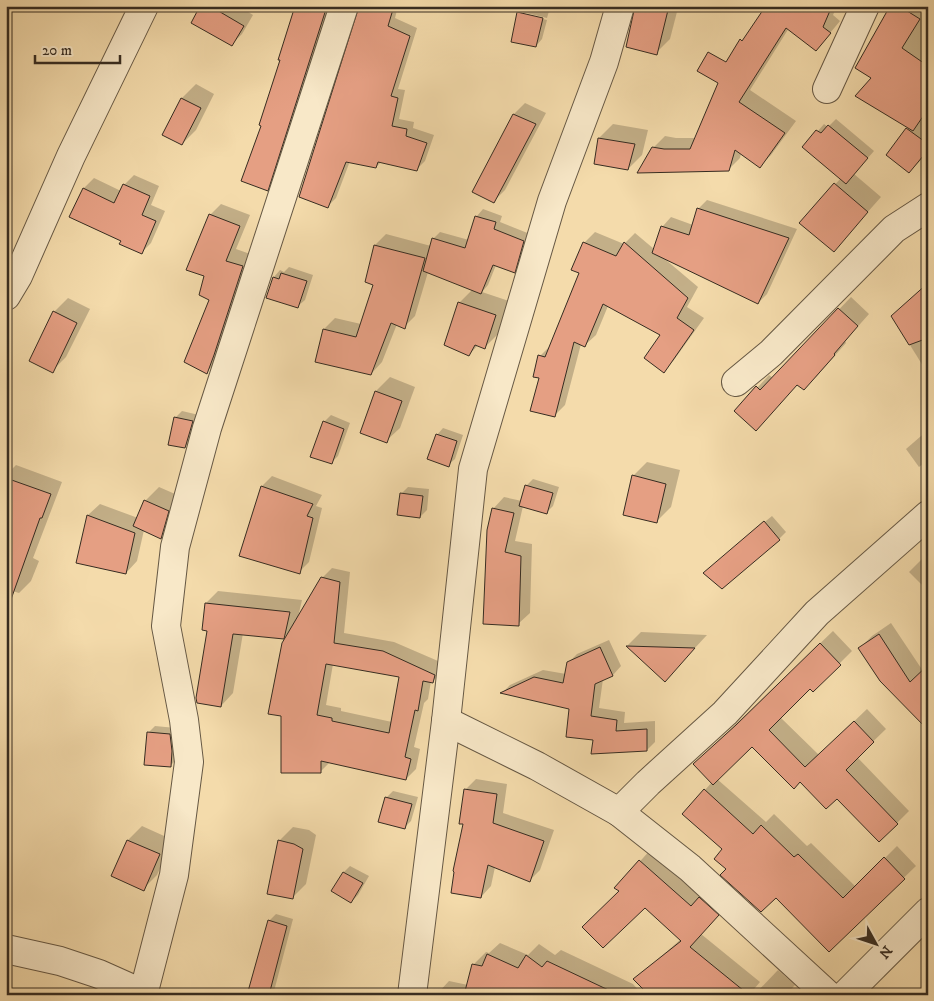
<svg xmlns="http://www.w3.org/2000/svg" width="934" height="1001" font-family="'IM FELL DW Pica',serif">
  <rect width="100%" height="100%" fill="#f4dbab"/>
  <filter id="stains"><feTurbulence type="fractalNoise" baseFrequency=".004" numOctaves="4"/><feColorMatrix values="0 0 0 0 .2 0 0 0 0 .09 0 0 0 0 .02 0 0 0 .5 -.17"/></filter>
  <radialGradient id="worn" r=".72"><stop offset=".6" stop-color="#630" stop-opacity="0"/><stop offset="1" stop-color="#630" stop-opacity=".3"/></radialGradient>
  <!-- shadow -->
  <g fill="#0003" fill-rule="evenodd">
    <polygon points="201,6 239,6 253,15 242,34 232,44"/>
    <polygon points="302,6 334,6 278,179 267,189 262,125 282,60"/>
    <polygon points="360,6 398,6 395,18 417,28 398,89 405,90 399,119 414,122 413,128 434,135 425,161 417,169 381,162 376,167 350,161 336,198 328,206"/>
    <polygon points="525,6 549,11 547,18 522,12 522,14 547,20 542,39 536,46 518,12"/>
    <polygon points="644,6 678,8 670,39 656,53"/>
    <polygon points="685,6 698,6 696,9"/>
    <polygon points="788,6 837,6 833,15 840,21 816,50 789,28 750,90 796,121 771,155 760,166 741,153 740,158 728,170 653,148 665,136 676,138 696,138"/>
    <polygon points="892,6 917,6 928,13 928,105 921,115 928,120 928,148 920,158 923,158 928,152 923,158 909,172 907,129 909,127"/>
    <polygon points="196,84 214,94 196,130 182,144 164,134 182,98"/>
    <polygon points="525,103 546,113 505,190 494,201 514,114"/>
    <polygon points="836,119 874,151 854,174 881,197 834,250 801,222 841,178 804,147 824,124 828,127"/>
    <polygon points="613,124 648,130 642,155 628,169 599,138"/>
    <polygon points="134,175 159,186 151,205 165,211 151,243 141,253 122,241 70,216 84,188 94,178 121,191 124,185"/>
    <polygon points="707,200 797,229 767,294 758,303 666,260 698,287 687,307 704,318 674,360 664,371 662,335 608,306 596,335 585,345 581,344 565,405 554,416 540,377 540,356 551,345 581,273 584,243 595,232 624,244 635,233 654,249 663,226 671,217 693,225 698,209"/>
    <polygon points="221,204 250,215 236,249 253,255 218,361 206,372 211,300 205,275 210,215"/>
    <polygon points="483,209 502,216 500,222 530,234 521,264 514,271 496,265 488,285 482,292 509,301 499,333 485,347 478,345 469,355 459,303 473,289 428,272 415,316 404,327 397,324 382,362 371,374 324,329 335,318 361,324 375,284 375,245 386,234 431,246 433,239 440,232 469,240 477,216"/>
    <polygon points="289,267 313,275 305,300 298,306 274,277 280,270 284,272"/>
    <polygon points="928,284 928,363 923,366 892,316"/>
    <polygon points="851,297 869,314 845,341 846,343 816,377 736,411 769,375 773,378"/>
    <polygon points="68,298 90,309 66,357 52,371 54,312"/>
    <polygon points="390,377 415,387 400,428 386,441 361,432 376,391"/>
    <polygon points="182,411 199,415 192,440 185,447 175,418"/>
    <polygon points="331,415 350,423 338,456 331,463 324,422"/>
    <polygon points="443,428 463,435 455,459 448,465 437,435"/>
    <polygon points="928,430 928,460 919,467 906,449"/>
    <polygon points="647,462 680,470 671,507 657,521 633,476"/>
    <polygon points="16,465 62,482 33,558 39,561 31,581 19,593 6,589 6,475"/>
    <polygon points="272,476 322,495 316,506 322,508 309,562 299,572 241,555 262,486"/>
    <polygon points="533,479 559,487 553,506 546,513 523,506 515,541 532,544 530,613 518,624 493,509 504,497 522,501 526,486"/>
    <polygon points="159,487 182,497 175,523 161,537 144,530 137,561 126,573 78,562 88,515 100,504 138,518 145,501"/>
    <polygon points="408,487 429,489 427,510 420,517 401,494"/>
    <polygon points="772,516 786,532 779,539 711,567"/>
    <polygon points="928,553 928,591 909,572"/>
    <path d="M 332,568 L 350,572 L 344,633 L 394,642 L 445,664 L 443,671 L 433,681 L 431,681 L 428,699 L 424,703 L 414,747 L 420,749 L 416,769 L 406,779 L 330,762 L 320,772 L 288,633 L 283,638 L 243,633 L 233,693 L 221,706 L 208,629 L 206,603 L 218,591 L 302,600 L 298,617 L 322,578 ZM 333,664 L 401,676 L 392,722 L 341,711 L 341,708 L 326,705 Z"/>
    <polygon points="928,617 928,627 923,622"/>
    <polygon points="891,623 923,671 928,728 860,648 872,636"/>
    <polygon points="833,631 852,651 813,690 810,687 780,717 819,755 867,709 886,729 857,757 909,811 879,841 837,797 800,781 752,745 717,779 766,822 774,814 807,846 811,843 856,887 897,846 916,866 829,950 776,896 728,869 724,849 705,790 712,782 694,764"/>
    <polygon points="641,632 707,635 665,680 627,646"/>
    <polygon points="609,640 621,666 613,675 603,679 599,708 625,712 624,723 655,721 655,742 647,750 595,739 570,708 503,692 510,685 543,670 566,674 568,663 577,654"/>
    <polygon points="155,726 176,728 177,759 170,766 149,732"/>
    <polygon points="476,779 507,784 503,813 554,830 540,870 529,881 495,867 491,886 481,897 464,823 465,790"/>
    <polygon points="393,791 418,797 411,821 404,828 386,798"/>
    <polygon points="142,826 173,840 157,875 143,889 112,876 128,840"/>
    <polygon points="293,827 309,830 316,835 306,884 292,898 279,841"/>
    <polygon points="652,848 730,903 701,934 760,982 749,995 690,995 654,963 681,939 645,906 616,888"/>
    <polygon points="350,866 369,876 358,895 351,902 344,872"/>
    <polygon points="276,914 293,919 273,995 248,995 269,921"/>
    <polygon points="500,943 528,955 539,944 555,955 561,950 633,984 641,993 638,995 436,995 449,981 468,985 474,964 486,952 489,953"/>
    <polygon points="778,970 795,985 786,995 754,995"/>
    <polygon points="101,987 119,995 94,995"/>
  </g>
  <!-- building -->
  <g fill="#e59f83" stroke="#362c21" fill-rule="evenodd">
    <polygon points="200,6 210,6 244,26 232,46 191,23"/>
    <polygon points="295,6 327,6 268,191 241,181 261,126 259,125 280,60 278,60"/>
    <polygon points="359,6 394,6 388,26 410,36 391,96 398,98 392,126 407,129 406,136 427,143 417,171 378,162 376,168 346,162 328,208 299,197"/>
    <polygon points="669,6 657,55 626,47 635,6"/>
    <polygon points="758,6 832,6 823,27 831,33 816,51 786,28 739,102 785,133 760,168 735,150 729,171 637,173 652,147 664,149 690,149 718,83 697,71 708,52 726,62 740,39 742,41 763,10"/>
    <polygon points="890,6 899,6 920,19 902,48 928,66 928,109 913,131 855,96 871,78 855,68"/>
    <polygon points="517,12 543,18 536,47 511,42"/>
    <polygon points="181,98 201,108 182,145 162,135"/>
    <polygon points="513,114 536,124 494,203 472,192"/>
    <polygon points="828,125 868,158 846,184 802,147 816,130 821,133"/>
    <polygon points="906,128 928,144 928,150 909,173 886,155"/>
    <polygon points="598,138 635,144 628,170 594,164"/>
    <polygon points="834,183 868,212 834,252 799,223"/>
    <polygon points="123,184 150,196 142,215 156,221 142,254 119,244 121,241 69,217 83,188 114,203"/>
    <polygon points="697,208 789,238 758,304 652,253 661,226 689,235"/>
    <polygon points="209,214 240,226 226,261 243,266 214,355 207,374 184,362 209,300 199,295 204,276 186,270"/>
    <polygon points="475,216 496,222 494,229 524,241 515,273 493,265 481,294 423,271 432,238 465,248"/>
    <polygon points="583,242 616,256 624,242 688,298 677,318 694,330 664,373 644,358 660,335 603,304 585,347 574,342 555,417 530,411 539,378 533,377 538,355 545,357 579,273 571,270"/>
    <polygon points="374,245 425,258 405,329 391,323 371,375 315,362 323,329 356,337 373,285 365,282"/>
    <polygon points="281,273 307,281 298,308 266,298 273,277 279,279"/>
    <polygon points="928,283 928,338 909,345 891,316"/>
    <polygon points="458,302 496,315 485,349 475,345 469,356 444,345"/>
    <polygon points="838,308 858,326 834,354 835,355 804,390 797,385 756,431 734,411 756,386 760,390"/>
    <polygon points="53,311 77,323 53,373 29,361"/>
    <polygon points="375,391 402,401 387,443 360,433"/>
    <polygon points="174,417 193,421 185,448 168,445"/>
    <polygon points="323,421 344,429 332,464 310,457"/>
    <polygon points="436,434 457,441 449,467 427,459"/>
    <polygon points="632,475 666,484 657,523 623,515"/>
    <polygon points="6,478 51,494 42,518 40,518 9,605 6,604"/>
    <polygon points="525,485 553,493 547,514 519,506"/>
    <polygon points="261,486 313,504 307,516 313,518 300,574 239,556"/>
    <polygon points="400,493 423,496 420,518 397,515"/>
    <polygon points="144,500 169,511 161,539 133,526"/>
    <polygon points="492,508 514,513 505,552 521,556 519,626 483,624 487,530"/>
    <polygon points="87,515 135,533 126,574 76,563"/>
    <polygon points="764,521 780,540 722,589 703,573"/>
    <path d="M 321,577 L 340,582 L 334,643 L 383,651 L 435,675 L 433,683 L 423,681 L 418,711 L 415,710 L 405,757 L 411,759 L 406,780 L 321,761 L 321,773 L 281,773 L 281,716 L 268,714 L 282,643 ZM 326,664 L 399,677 L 389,733 L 332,721 L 332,718 L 317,715 Z"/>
    <polygon points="205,603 290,612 284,639 233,634 221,707 197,703 196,698 207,631 202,630"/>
    <polygon points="879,634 910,682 928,665 928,730 880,681 858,648"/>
    <polygon points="820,643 841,665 813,692 810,689 769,730 805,767 854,721 874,742 846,770 898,824 879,842 837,799 826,809 800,782 794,789 752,747 713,785 693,764 736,725"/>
    <polygon points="626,646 695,648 665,682"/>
    <polygon points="600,647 613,676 595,684 591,716 617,720 616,731 647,729 647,751 591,754 593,740 566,737 569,709 500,693 534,677 563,683 567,662"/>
    <polygon points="147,732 170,734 172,751 171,767 144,765"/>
    <polygon points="464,789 497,794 493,823 544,841 530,882 488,865 481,898 451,893 454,872 453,871 463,824 459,824"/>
    <polygon points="704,789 753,834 761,825 794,857 798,854 843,898 884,857 905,879 829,952 776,898 761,912 720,875 726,869 714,859 722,849 682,814"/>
    <polygon points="385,797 412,804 405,829 378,822"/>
    <polygon points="127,840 160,854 144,891 111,876"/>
    <polygon points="278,840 294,844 303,849 293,899 267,894"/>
    <polygon points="639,860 691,906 699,897 719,915 690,947 749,995 649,995 633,979 681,941 645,908 603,948 582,927 619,891 614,888"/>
    <polygon points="343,872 363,883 351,903 331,891"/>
    <polygon points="268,920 287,926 269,995 247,995"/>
    <polygon points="487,954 518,968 526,955 542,967 547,961 619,995 464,995 472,964 482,966"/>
  </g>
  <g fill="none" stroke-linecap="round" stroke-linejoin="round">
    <!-- minor casing -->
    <g stroke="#665844" stroke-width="30">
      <g id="minor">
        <polyline points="827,89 865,6"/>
        <polyline points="6,296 18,276 71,156 144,6"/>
        <polyline points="736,382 771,353 894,229 928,207"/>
        <polyline points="446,721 537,766 619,812 648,783 725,713 817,613 928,515"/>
        <polyline points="619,812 690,868 828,995"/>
        <polyline points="6,949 60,961 99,974 146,995"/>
        <polyline points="143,995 174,875 189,762 184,720 166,626 175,547 207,428 344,6"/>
        <polyline points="412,995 446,721 473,469 552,201 604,62 620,6"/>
        <polyline points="845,995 928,912"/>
      </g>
    </g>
    <!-- minor -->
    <use href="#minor" stroke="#f8e8c8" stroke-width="28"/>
  </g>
  <!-- margin -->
  <rect width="934" height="1001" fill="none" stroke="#f4dbab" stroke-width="25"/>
  <rect x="8" y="8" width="919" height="986" fill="none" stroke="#362c21" stroke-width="2.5"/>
  <rect x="12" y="12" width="909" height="976" fill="none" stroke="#362c21"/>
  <!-- north arrow -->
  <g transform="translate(876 944) rotate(130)" stroke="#f8e8c8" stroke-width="4" paint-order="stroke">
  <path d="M0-4L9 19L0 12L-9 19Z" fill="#362c21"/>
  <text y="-8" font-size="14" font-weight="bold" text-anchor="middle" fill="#362c21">N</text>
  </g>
  <!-- scale -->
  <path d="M35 55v8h85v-8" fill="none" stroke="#362c21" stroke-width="2.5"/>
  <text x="42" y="55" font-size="15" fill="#362c21" stroke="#f8e8c8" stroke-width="4" paint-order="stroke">20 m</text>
  <rect width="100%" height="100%" filter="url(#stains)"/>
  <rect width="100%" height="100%" fill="url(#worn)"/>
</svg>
